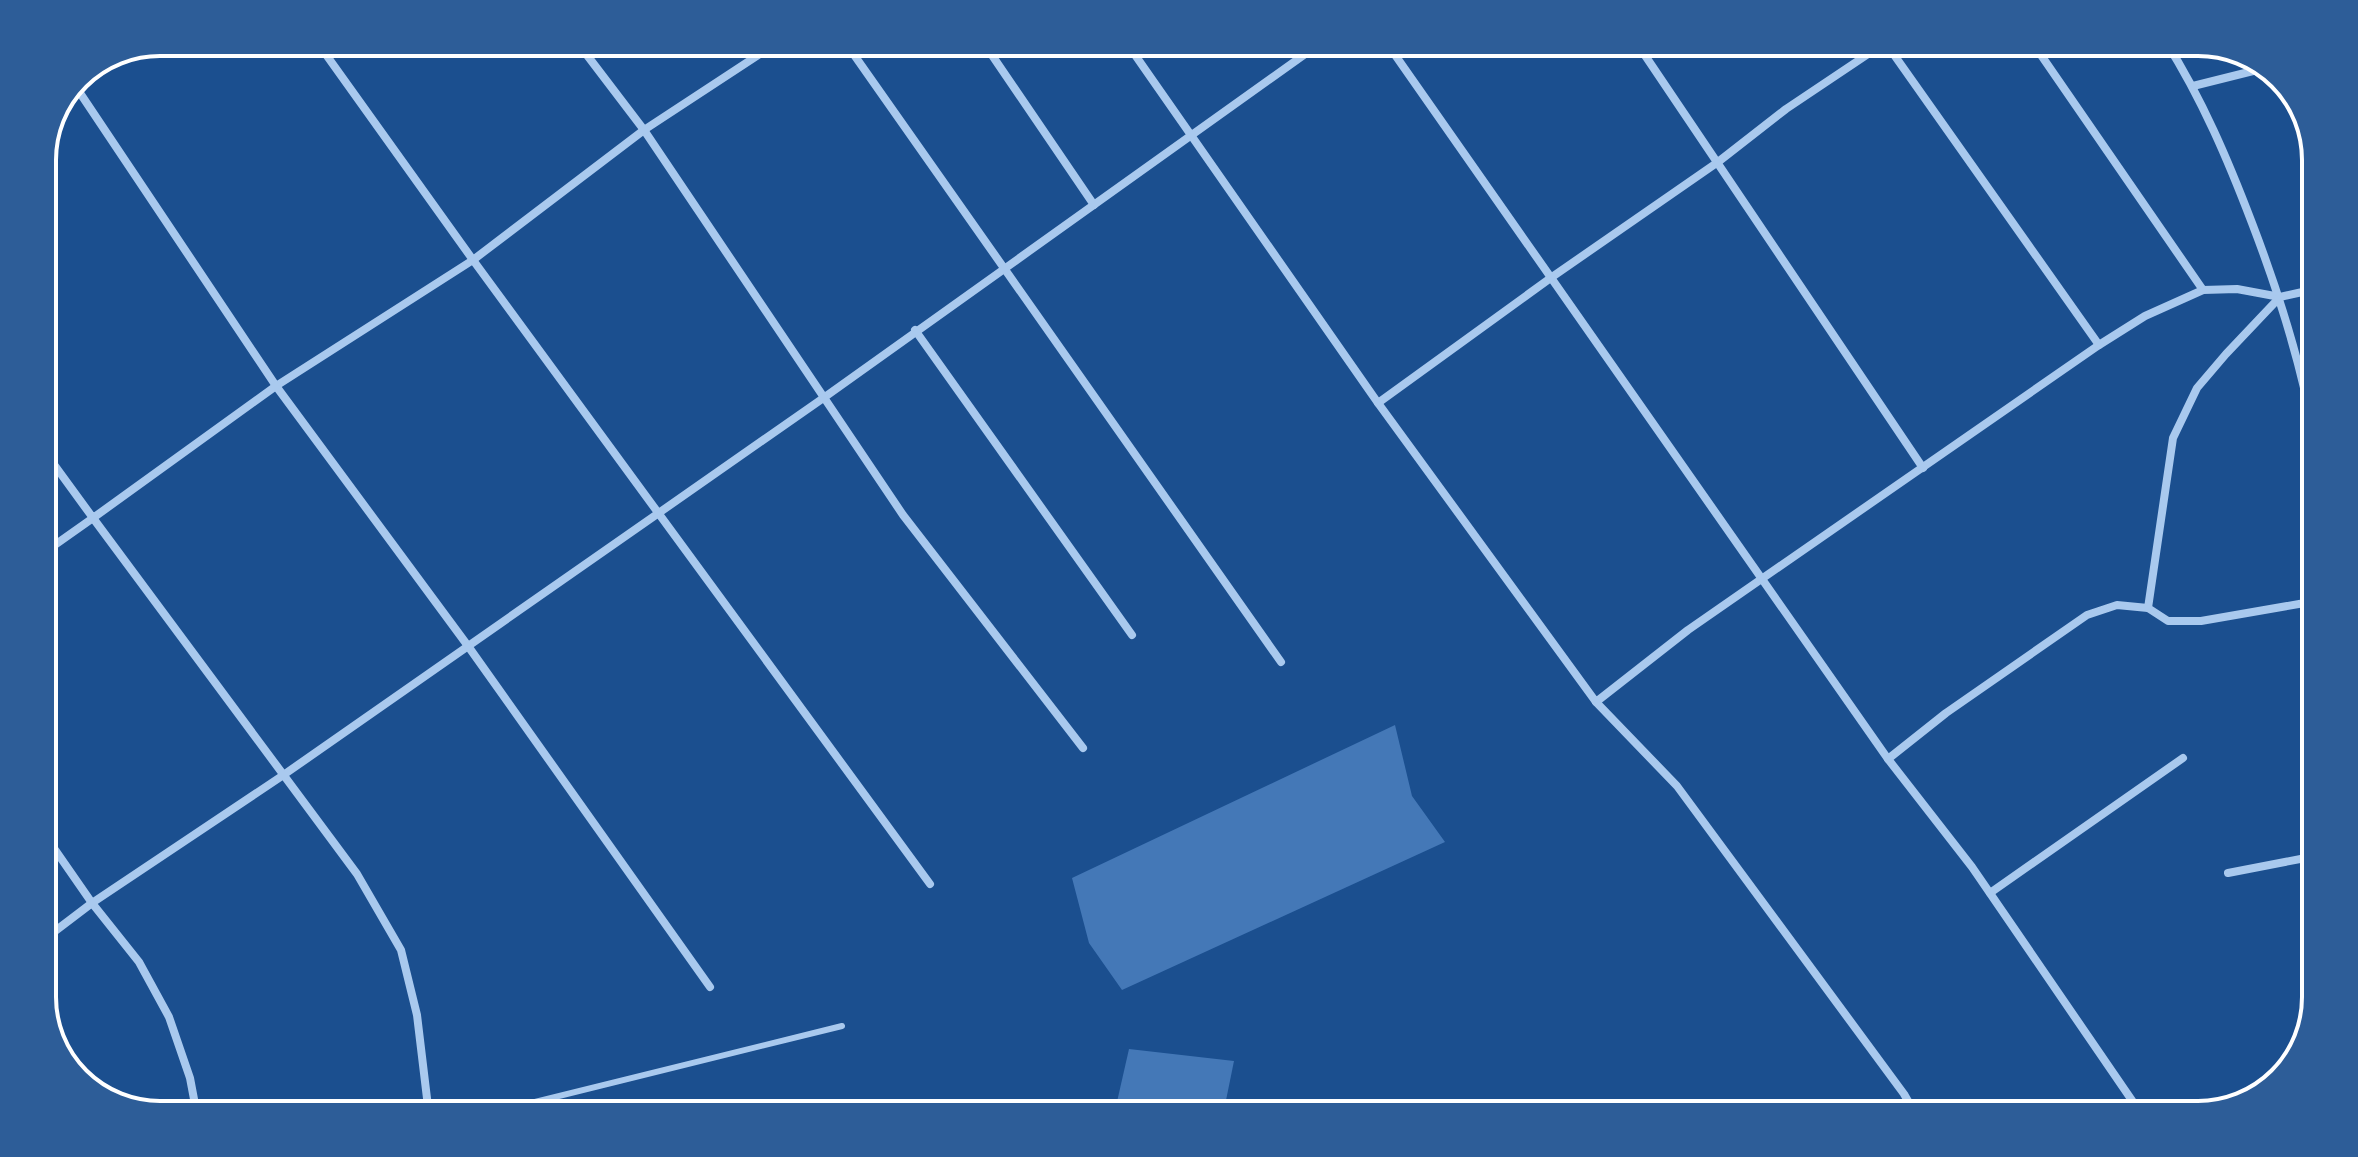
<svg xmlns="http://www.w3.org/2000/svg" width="2358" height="1157" font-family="Poppins,sans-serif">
  <rect width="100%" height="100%" fill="#1b4f8f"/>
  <!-- building -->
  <g fill="#4478b7">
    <polygon points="1395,725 1412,796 1445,842 1122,990 1089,943 1072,878"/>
    <polygon points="1129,1049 1234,1061 1223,1115 1114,1115"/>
  </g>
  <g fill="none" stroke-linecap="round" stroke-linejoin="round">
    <!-- service -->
    <polyline stroke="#a9c9ee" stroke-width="6" points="482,1115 842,1026"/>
    <!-- minor -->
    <g stroke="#a9c9ee" stroke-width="8">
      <polyline points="317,42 473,260 930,884"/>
      <polyline points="577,42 644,130 903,515 1083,748"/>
      <polyline points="845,42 1281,662"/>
      <polyline points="983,42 1094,205"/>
      <polyline points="1126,42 1378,403 1596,702 1688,630 2099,345 2145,316 2203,290"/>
      <polyline points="1386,42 1888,759"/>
      <polyline points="1636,42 1923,468"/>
      <polyline points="1885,42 2099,345"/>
      <polyline points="2032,42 2203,290 2237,289 2280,297"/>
      <path d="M 2166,42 C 2202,99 2228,160 2252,223 C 2280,296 2303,369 2316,446"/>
      <polyline points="74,84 276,386 468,646 710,987"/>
      <polyline points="2193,86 2265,68"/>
      <polyline points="2316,289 2280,297 2226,354 2197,388 2173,438 2148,608 2168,621 2201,621 2316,601"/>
      <polyline points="915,330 1132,635"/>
      <polyline points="1378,403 1552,277 1718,162 1786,109 1886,42"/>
      <polyline points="42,448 93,518 276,386 473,260 644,130 778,42"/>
      <polyline points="42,554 93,518 357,874 401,950 417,1015 429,1115"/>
      <polyline points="1596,702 1677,786 1904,1094 1916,1115"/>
      <polyline points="42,831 92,903 139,962 169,1017 190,1078 197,1115"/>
      <polyline points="2228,873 2316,856"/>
      <polyline points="1990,893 2183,758"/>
      <polyline points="42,941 92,903 282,776 822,399 1322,42"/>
      <polyline points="2142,1115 1972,867 1888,759 1946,713 2087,615 2117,605 2148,608"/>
    </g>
  </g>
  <!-- crop -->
  <path d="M0 0H2358V1157H0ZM160 56H2198A104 104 0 0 1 2302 160V997A104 104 0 0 1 2198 1101H160A104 104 0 0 1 56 997V160A104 104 0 0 1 160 56Z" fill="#2d5d98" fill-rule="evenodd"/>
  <path fill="none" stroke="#fff" stroke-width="4" d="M160 56H2198A104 104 0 0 1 2302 160V997A104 104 0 0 1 2198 1101H160A104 104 0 0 1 56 997V160A104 104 0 0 1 160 56Z"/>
</svg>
